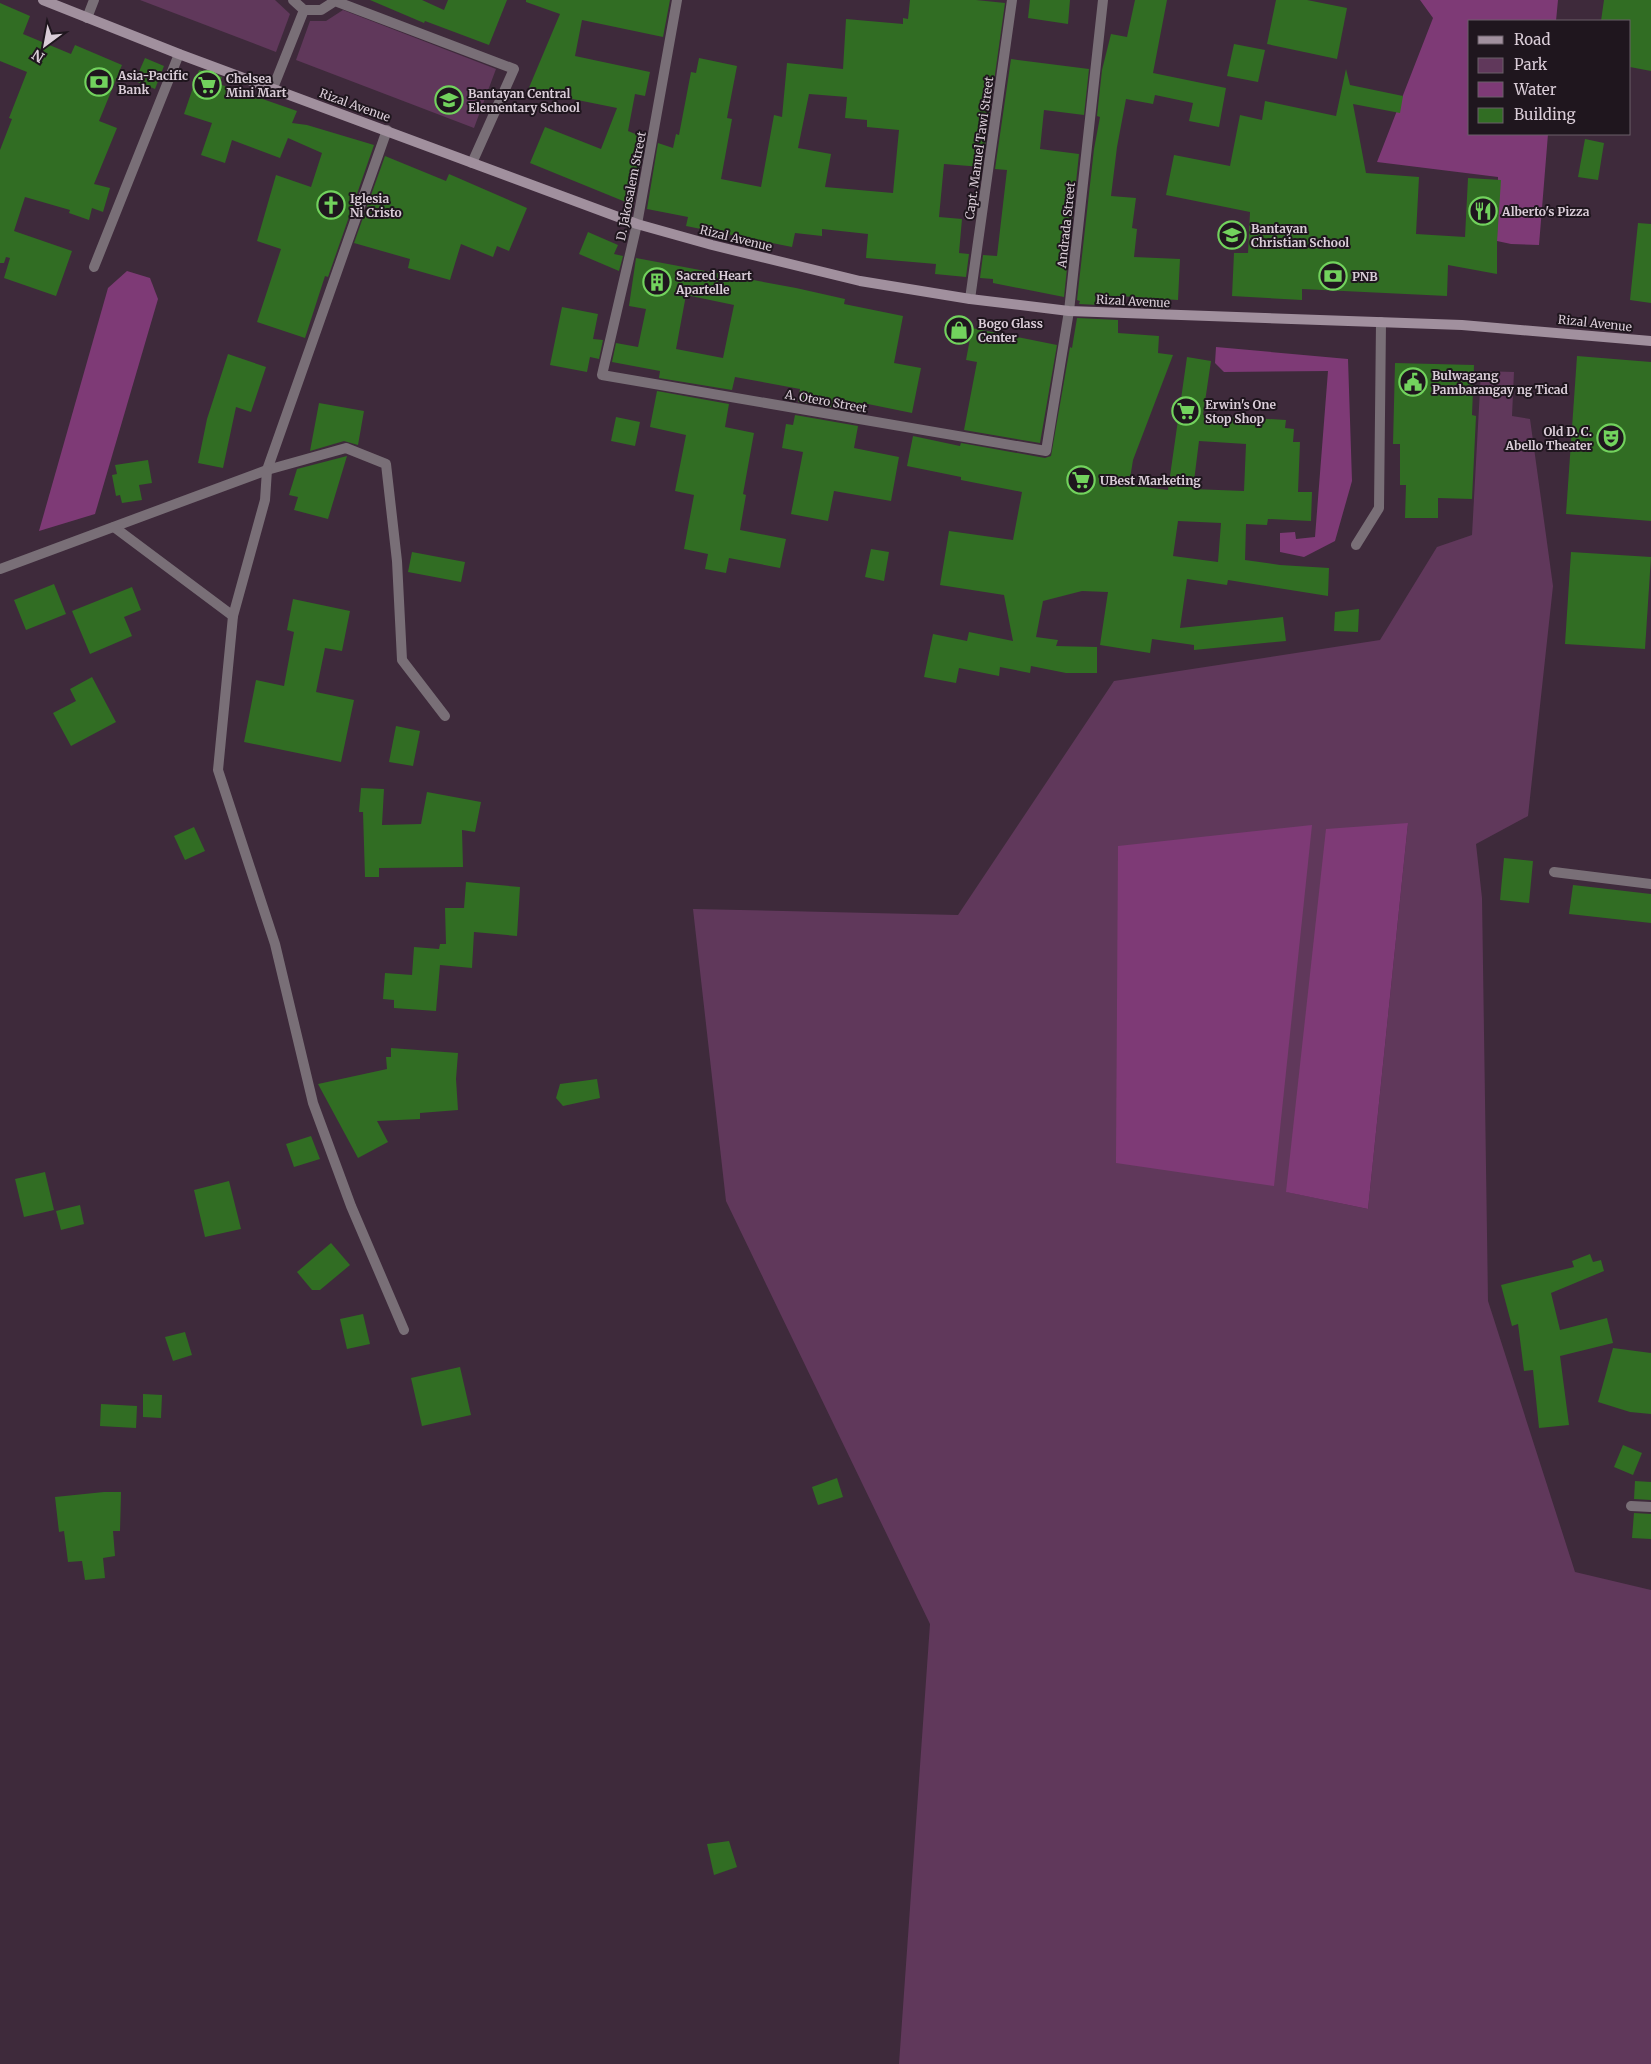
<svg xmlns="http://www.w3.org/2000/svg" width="1651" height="2064" font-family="Merriweather,serif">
  <rect width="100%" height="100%" fill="#3e2a3b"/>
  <!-- green -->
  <g fill="#60385b" fill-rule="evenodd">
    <polygon points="140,0 275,0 290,14 276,52"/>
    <polygon points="343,10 496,69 474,128 296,60 310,21 326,21"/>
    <path d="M 1481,371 L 1514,372 L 1512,416 L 1530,419 L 1553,586 L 1528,816 L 1476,844 L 1482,898 L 1488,1301 L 1575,1572 L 1651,1590 L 1651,2064 L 899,2064 L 930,1624 L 726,1201 L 693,909 L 958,915 L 1114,681 L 1380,640 L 1437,547 L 1472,535 ZM 1408,823 L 1368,1209 L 1287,1192 L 1287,1191 Z"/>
  </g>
  <!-- water -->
  <g fill="#7e3a76">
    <polygon points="1420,0 1558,0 1556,21 1470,21 1470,134 1548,134 1539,245 1511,244 1497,241 1498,177 1377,162 1433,18"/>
    <polygon points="127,271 150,278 158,299 95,514 39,531 108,288"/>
    <polygon points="1216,347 1348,359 1352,481 1335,541 1304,557 1280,552 1280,533 1295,532 1296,539 1315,537 1328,371 1224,372 1215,363"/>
    <polygon points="1408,823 1368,1209 1286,1192 1326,829"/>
    <polygon points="1312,825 1274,1186 1116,1163 1118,846"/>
  </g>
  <!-- building -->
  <g fill="#316d23" fill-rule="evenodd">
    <polygon points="370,0 422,0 444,10 448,0 507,0 489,45 425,21 424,23"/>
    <polygon points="526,0 670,0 663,37 582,20 575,56 650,72 645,96 635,94 628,131 645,138 633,205 530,163 545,127 601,149 617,108 528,90 560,14 526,2"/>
    <path d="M 910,0 L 976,0 L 1005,3 L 982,167 L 944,164 L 939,217 L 962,219 L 959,253 L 969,254 L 966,277 L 935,274 L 936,264 L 866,258 L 868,234 L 822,229 L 822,236 L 795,233 L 792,247 L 686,226 L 688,217 L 647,209 L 658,143 L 673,148 L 676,134 L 679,135 L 691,72 L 696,73 L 699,58 L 737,66 L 727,118 L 732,119 L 721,179 L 761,187 L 774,115 L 782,117 L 787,63 L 843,69 L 846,19 L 903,24 L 903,18 L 908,19 ZM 809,94 L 847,97 L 845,118 L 867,120 L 867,127 L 899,130 L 893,193 L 825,187 L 831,154 L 798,148 Z"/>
    <polygon points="1030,0 1070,0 1068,24 1028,18"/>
    <polygon points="1135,0 1167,0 1153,73 1226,88 1219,127 1189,121 1193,103 1155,95 1153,104 1126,99 1117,147 1111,196 1136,198 1132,228 1137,229 1134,257 1180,259 1178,300 1119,296 1119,306 1079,304 1080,301 1077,300 1094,149 1100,117 1097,116 1102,70 1111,34 1127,37"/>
    <polygon points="1276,0 1307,0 1347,8 1337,59 1267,44"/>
    <polygon points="1604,0 1651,0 1651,71 1630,67 1630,21 1601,21"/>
    <polygon points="0,3 30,16 23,34 71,54 75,45 122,65 99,121 117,128 94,184 110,188 103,212 92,208 89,220 69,213 70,210 25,197 14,231 72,251 56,296 4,278 10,258 6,257 4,263 0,263 0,150 12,119 9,118 27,72 0,61"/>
    <polygon points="1234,44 1265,50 1258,82 1227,76"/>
    <polygon points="145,58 164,66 155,89 135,81"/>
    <polygon points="1011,59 1089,69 1084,115 1044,110 1040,149 1079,154 1064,297 993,283 993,279 980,278 983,255 997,256 1007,170 995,169"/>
    <polygon points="1346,69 1350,85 1403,96 1400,113 1353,104 1366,173 1419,177 1416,234 1465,237 1468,178 1501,180 1497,241 1497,274 1448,265 1447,296 1302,289 1302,300 1232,296 1234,253 1248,253 1250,212 1166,195 1174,155 1230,166 1240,115 1262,120 1265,101 1336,116"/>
    <polygon points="199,70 222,77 219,84 297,111 292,123 307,125 374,145 328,277 325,276 305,338 257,322 281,249 257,241 276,175 311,187 322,153 288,138 280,158 232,140 225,163 201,155 212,123 184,114"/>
    <polygon points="1585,139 1604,143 1598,180 1578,177"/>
    <polygon points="385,156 446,181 449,174 527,208 509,251 497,246 493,257 461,244 450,280 408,268 410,259 354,243"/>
    <polygon points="1638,223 1651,224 1651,303 1630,300"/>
    <polygon points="588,232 618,245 614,254 623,256 619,271 579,254"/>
    <path d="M 636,258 L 796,288 L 845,299 L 844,304 L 903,316 L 894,363 L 921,368 L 912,413 L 863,403 L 861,412 L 798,402 L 800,389 L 735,377 L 732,390 L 659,378 L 660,371 L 612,362 L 616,343 L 638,347 L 646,309 L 629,306 ZM 686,295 L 734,305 L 723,358 L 676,349 Z"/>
    <polygon points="562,307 598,314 593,339 603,340 599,359 590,357 587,372 550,365"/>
    <path d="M 1077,318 L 1118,320 L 1118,333 L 1159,336 L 1158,353 L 1173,355 L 1133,460 L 1129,485 L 1168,490 L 1187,357 L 1211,361 L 1203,415 L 1286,420 L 1285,428 L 1294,429 L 1293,442 L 1300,442 L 1298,492 L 1312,492 L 1311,521 L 1268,519 L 1267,525 L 1246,524 L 1245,560 L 1280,565 L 1329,568 L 1328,596 L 1228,580 L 1227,585 L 1187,579 L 1180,628 L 1283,617 L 1286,641 L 1194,650 L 1194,645 L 1152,639 L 1150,653 L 1100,645 L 1108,592 L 1082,591 L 1043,601 L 1036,637 L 1058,640 L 1056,646 L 1097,647 L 1097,673 L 1066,673 L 1031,666 L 1030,673 L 1000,667 L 999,676 L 959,668 L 956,683 L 924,677 L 933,634 L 967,641 L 969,632 L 1013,641 L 1004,595 L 940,585 L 949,531 L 1013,540 L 1022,492 L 961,480 L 961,477 L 907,466 L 913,436 L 960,446 L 961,443 L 1045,458 L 1051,456 L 1070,347 L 1072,348 ZM 1199,441 L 1246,444 L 1244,491 L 1193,489 ZM 1178,521 L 1221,523 L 1218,562 L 1173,556 Z"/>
    <polygon points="972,328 1057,345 1040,443 964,430 977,362 966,360"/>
    <polygon points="228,354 266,367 251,412 236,407 223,468 198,463 207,419"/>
    <polygon points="1577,356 1651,362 1651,521 1566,514"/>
    <polygon points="1395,363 1474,365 1472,415 1476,416 1472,499 1438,498 1438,518 1405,518 1406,485 1400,485 1400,444 1393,444"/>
    <polygon points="657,391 729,404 725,427 754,433 743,494 746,495 740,530 786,539 780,568 729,558 726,573 705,569 708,554 684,549 694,495 675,491 686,435 650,427"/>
    <polygon points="319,403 364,411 358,445 344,441 310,451"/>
    <polygon points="795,415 858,426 854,448 899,457 891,501 834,491 828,521 791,514 803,452 782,448 786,424 793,425"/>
    <polygon points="616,417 640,422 635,446 611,441"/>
    <polygon points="347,456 328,519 294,510 298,497 289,495 297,469"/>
    <polygon points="148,460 152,483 139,485 142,500 122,503 120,495 116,496 112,475 117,474 115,465"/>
    <polygon points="871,549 889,552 884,581 865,577"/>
    <polygon points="412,552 465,562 461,582 408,572"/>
    <polygon points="1571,552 1651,557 1645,649 1565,644"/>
    <polygon points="54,584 66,614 26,630 14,600"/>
    <polygon points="132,587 141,610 124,617 132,636 90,654 72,611"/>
    <polygon points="293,599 350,611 342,651 325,648 316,692 354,700 341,762 244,742 256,680 284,686 294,632 287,630"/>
    <polygon points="1359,609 1358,632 1334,631 1335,612"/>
    <polygon points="92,677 116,722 71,746 53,713 76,701 70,689"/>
    <polygon points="396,726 420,731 413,766 389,762"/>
    <polygon points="361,788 384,789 382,825 421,824 427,792 481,802 475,832 462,830 463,867 379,868 379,877 365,877 363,812 359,812"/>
    <polygon points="194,827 205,851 185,860 174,836"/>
    <polygon points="1504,858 1533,861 1529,903 1500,900"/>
    <polygon points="466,882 520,887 517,936 474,932 472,968 440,965 436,1011 394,1008 394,1000 383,999 385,973 412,975 414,947 439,949 440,944 446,944 445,908 464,908"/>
    <polygon points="1573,885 1651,894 1651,923 1569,914"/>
    <polygon points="391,1048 458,1053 456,1079 458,1110 420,1113 420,1119 377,1121 388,1142 358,1158 318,1084 387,1069 386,1057 391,1057"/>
    <polygon points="597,1079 600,1098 563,1106 556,1098 560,1084"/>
    <polygon points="311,1136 320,1159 294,1167 286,1144"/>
    <polygon points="45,1172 54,1210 24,1217 15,1179"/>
    <polygon points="229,1181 241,1229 205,1237 194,1190"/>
    <polygon points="80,1205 84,1224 61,1230 56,1211"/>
    <polygon points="331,1243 350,1265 320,1290 312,1290 297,1272"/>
    <polygon points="1590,1254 1593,1262 1601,1260 1604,1271 1551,1293 1560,1330 1607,1318 1613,1343 1560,1356 1569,1425 1539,1428 1533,1370 1524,1371 1518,1324 1512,1326 1501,1285 1574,1267 1572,1261"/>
    <polygon points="363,1314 370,1344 347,1349 340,1319"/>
    <polygon points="185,1332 192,1355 173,1361 165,1337"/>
    <polygon points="1613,1348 1651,1353 1651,1414 1630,1412 1598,1402"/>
    <polygon points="460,1367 471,1415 422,1426 411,1378"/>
    <polygon points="143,1394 162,1395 161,1418 143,1417"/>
    <polygon points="101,1404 137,1406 136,1428 100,1426"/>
    <polygon points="1623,1445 1642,1453 1633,1475 1614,1467"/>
    <polygon points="837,1478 843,1497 818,1505 812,1487"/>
    <polygon points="1635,1481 1651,1482 1651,1500 1634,1499"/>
    <polygon points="104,1492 121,1492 120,1531 113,1531 115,1556 103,1558 105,1578 85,1580 82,1561 68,1562 64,1531 59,1532 55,1497"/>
    <polygon points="1634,1513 1651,1514 1651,1539 1632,1538"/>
    <polygon points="729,1841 737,1867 714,1875 707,1844"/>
  </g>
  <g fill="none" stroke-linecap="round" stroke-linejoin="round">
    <!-- service -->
    <g stroke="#796f77" stroke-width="10">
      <polyline points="293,0 304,10 321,10 335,1 514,69 472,163"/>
      <polyline points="87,18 94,0"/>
      <polyline points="273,88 304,10"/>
      <polyline points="1356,545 1379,508 1381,322"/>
      <polyline points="1554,872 1651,884"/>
    </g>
    <!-- minor -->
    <g stroke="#796f77" stroke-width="10">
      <polyline points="677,0 637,224 602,375 1046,451 1069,311 1103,0"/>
      <polyline points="94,267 179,54"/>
      <polyline points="970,299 1012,0"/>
      <polyline points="267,470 346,448 386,464 397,561 402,660 445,716"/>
      <polyline points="267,470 387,130"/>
      <polyline points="114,527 233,616"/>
      <polyline points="0,569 267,470 265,500 233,616 218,770 275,944 313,1103 351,1206 404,1330"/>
      <polyline points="1631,1506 1651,1507"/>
    </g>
    <!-- secondary -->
    <polyline stroke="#a1909e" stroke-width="10" points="43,0 179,54 637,224 712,245 860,281 970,299 1069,311 1462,325 1651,341"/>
  </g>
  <!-- icons -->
  <defs>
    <g id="bank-ring" transform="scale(1.4375)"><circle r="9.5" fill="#1f161e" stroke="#72d25d" stroke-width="1.5"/><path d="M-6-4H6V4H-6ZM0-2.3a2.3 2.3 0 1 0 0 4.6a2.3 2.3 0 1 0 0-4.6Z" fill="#72d25d"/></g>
    <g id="supermarket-ring" transform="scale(1.4375)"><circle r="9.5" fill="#1f161e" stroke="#72d25d" stroke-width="1.5"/><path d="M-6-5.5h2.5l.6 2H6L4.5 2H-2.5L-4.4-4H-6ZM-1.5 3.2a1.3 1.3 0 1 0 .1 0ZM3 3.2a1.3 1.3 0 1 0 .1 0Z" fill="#72d25d"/></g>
    <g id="school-ring" transform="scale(1.4375)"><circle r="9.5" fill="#1f161e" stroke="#72d25d" stroke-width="1.5"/><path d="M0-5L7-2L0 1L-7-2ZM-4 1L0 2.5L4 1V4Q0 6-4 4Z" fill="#72d25d"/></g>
    <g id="church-ring" transform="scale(1.4375)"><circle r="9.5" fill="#1f161e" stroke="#72d25d" stroke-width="1.5"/><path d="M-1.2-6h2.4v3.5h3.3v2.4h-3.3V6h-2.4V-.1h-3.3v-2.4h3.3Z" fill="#72d25d"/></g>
    <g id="restaurant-ring" transform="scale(1.4375)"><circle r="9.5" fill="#1f161e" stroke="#72d25d" stroke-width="1.5"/><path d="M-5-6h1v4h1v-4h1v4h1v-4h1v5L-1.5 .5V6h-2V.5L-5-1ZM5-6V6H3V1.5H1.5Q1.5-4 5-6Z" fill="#72d25d"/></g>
    <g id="building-ring" transform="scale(1.4375)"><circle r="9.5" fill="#1f161e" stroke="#72d25d" stroke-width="1.5"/><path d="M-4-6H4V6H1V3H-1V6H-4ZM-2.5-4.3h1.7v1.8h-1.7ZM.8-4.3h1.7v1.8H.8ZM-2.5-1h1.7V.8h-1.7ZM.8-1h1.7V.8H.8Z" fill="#72d25d"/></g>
    <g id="shop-ring" transform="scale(1.4375)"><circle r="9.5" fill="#1f161e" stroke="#72d25d" stroke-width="1.5"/><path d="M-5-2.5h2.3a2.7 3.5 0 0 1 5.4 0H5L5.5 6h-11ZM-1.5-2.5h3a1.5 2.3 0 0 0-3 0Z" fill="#72d25d"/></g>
    <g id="civic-ring" transform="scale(1.4375)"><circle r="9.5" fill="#1f161e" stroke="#72d25d" stroke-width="1.5"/><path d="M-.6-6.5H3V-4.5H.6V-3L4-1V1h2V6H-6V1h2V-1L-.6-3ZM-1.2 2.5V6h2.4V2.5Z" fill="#72d25d"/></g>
    <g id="theatre-ring" transform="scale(1.4375)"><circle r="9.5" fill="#1f161e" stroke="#72d25d" stroke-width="1.5"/><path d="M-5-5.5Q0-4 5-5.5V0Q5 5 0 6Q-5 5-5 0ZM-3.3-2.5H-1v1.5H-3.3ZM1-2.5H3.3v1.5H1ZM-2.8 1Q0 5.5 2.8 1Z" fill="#72d25d"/></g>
  </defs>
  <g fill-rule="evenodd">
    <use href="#bank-ring" x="99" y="82"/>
    <use href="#supermarket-ring" x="207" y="85"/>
    <use href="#school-ring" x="449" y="100"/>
    <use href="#church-ring" x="331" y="205"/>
    <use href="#restaurant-ring" x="1483" y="211"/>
    <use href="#school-ring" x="1232" y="235"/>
    <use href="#bank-ring" x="1333" y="276"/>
    <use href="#building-ring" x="657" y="282"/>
    <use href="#shop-ring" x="959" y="330"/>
    <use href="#civic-ring" x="1413" y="382"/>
    <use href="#supermarket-ring" x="1186" y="411"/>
    <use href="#theatre-ring" x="1611" y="438"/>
    <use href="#supermarket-ring" x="1081" y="480"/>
  </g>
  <g text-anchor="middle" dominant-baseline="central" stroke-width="4" stroke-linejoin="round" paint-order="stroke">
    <!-- poi labels -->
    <g font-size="12" font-weight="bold" fill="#dacdd8" stroke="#1f161e" text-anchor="start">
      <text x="118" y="75">Asia-Pacific<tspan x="118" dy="14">Bank</tspan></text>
      <text x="226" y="78">Chelsea<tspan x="226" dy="14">Mini Mart</tspan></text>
      <text x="468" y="93">Bantayan Central<tspan x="468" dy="14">Elementary School</tspan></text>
      <text x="350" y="198">Iglesia<tspan x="350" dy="14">Ni Cristo</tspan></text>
      <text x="1502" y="211">Alberto's Pizza</text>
      <text x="1251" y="228">Bantayan<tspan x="1251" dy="14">Christian School</tspan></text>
      <text x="676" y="275">Sacred Heart<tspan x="676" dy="14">Apartelle</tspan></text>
      <text x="1352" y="276">PNB</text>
      <text x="978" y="323">Bogo Glass<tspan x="978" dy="14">Center</tspan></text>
      <text x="1432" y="375">Bulwagang<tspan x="1432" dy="14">Pambarangay ng Ticad</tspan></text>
      <text x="1205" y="404">Erwin's One<tspan x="1205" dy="14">Stop Shop</tspan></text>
      <text x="1592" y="431" text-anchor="end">Old D. C.<tspan x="1592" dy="14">Abello Theater</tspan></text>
      <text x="1100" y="480">UBest Marketing</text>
    </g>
    <!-- street labels -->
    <g font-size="12" fill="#dacdd8" stroke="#1f161e">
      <text transform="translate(355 105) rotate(20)">Rizal Avenue</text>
      <text transform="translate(979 148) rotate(-82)">Capt. Manuel Tawi Street</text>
      <text transform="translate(631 186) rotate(-79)">D. Jakosalem Street</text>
      <text transform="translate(1066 225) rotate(-84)">Andrada Street</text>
      <text transform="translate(736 238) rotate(14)">Rizal Avenue</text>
      <text transform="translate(1133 301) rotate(3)">Rizal Avenue</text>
      <text transform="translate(1595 323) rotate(6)">Rizal Avenue</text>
      <text transform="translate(826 401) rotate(10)">A. Otero Street</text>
    </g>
  </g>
  <!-- legend -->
  <rect x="1468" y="20" width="162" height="115" fill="#1f161e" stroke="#6a5f68"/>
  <rect x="1478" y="36" width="25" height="8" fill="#a1909e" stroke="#6a5f68"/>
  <text x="1514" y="45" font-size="15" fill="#dacdd8">Road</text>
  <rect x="1478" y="58" width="25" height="15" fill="#60385b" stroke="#6a5f68"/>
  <text x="1514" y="70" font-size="15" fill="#dacdd8">Park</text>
  <rect x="1478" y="82" width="25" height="15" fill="#7e3a76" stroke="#6a5f68"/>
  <text x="1514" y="95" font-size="15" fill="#dacdd8">Water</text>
  <rect x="1478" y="108" width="25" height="15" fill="#316d23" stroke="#6a5f68"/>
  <text x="1514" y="120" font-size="15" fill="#dacdd8">Building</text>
  <!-- north arrow -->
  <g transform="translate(45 45) rotate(212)" stroke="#1f161e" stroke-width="4" paint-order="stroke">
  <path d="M0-4L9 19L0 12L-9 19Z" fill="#dacdd8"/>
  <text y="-8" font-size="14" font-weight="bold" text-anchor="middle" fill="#dacdd8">N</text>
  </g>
</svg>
